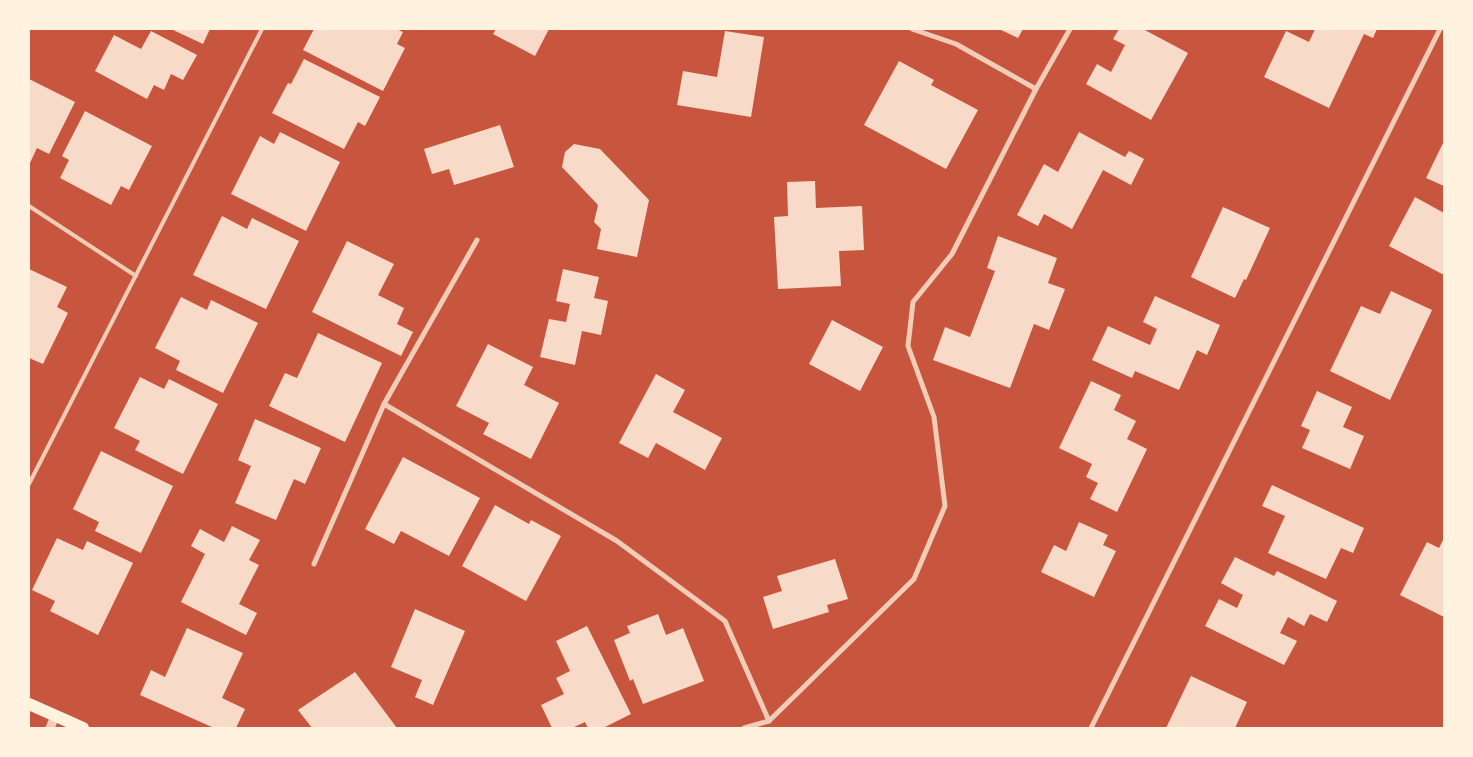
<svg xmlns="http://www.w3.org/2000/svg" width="1473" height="757" font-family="'Alegreya Sans',sans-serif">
  <rect width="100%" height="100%" fill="#c8553d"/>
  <!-- building -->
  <g fill="#f7dbc8">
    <polygon points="171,29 210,29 203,44"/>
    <polygon points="314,29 396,29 403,32 397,44 405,48 383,91 303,50"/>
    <polygon points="496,29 549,29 535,56 493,34"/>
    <polygon points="999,29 1023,29 1018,38"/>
    <polygon points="1119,29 1143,29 1188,53 1151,120 1086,84 1097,64 1111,72 1125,45 1113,39"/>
    <polygon points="1315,29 1377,29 1373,38 1364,34 1329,108 1264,77 1286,31 1309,42"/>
    <polygon points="151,31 197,55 183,80 171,74 164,90 154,85 147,99 95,71 114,35 141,49"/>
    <polygon points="725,31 764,37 751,117 677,105 683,71 717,77"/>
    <polygon points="304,59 380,97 365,126 358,122 344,149 272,113 288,83 291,84"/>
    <polygon points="899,61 934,80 931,85 978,110 946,169 864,125"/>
    <polygon points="29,79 75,102 49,154 37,148 29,165"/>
    <polygon points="85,111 152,146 129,190 121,186 111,205 60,178 69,160 62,156"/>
    <polygon points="500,125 514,167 454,185 449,169 432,174 424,149"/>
    <polygon points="280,132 340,162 306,231 231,194 260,136 274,144"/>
    <polygon points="1079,132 1125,157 1129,151 1144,159 1131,185 1103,170 1072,229 1044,214 1038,226 1017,215 1044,164 1058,172"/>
    <polygon points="1444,141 1444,186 1426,178"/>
    <polygon points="574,144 600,149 649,200 637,257 597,249 601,229 594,222 598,205 562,167 565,152"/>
    <polygon points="815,181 816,208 862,206 864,250 839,251 841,286 778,289 774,217 788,216 787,182"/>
    <polygon points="1415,197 1444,213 1444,275 1389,246"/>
    <polygon points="1223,207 1270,228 1246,280 1244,279 1235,298 1191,277"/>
    <polygon points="222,216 247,229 252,218 299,241 266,309 193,275"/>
    <polygon points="998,236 1057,258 1048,283 1065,289 1049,330 1034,324 1010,388 933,360 945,327 970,337 995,271 987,268"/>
    <polygon points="347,241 394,264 378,295 404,308 397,324 413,332 401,356 312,312"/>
    <polygon points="29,269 67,287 57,307 68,313 43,364 29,358"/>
    <polygon points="563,269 599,277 594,298 608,301 601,335 582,331 575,365 540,357 549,319 566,322 570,304 556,301"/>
    <polygon points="1391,291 1432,310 1390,400 1330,371 1361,306 1380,314"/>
    <polygon points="1155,296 1220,325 1207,355 1197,350 1179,390 1135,371 1132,378 1092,360 1108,326 1150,345 1157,329 1143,322"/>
    <polygon points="181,297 207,310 211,300 258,323 223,393 176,370 180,361 155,348"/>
    <polygon points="832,320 883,347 860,391 809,364"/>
    <polygon points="318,333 382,363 345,442 269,406 285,373 297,378"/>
    <polygon points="488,344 533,367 524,385 559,403 531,459 483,434 489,423 456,406"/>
    <polygon points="656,374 685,390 673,412 722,438 705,470 656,443 648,458 619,443"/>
    <polygon points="140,377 164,389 169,379 218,404 183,474 135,450 140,441 114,428"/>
    <polygon points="1091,381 1121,395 1114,410 1136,421 1127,439 1147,449 1117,512 1090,499 1098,483 1086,477 1092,464 1059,448"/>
    <polygon points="1317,391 1352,407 1343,427 1364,436 1350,469 1302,448 1310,430 1301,426"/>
    <polygon points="255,419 321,448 305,484 294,479 276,520 235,503 251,466 238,460"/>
    <polygon points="101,451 173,486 141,553 95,531 99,522 73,509"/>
    <polygon points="403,457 480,498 449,556 401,531 394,544 365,529"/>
    <polygon points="1272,485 1364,528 1353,553 1341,548 1326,579 1268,553 1285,516 1262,506"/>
    <polygon points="495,505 529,524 531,520 561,536 526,601 462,566"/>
    <polygon points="1079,522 1108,535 1103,545 1116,551 1094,597 1041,572 1054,545 1066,551"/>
    <polygon points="232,526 260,540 249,560 259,565 239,604 257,613 246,635 181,602 205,554 191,546 200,529 224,542"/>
    <polygon points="57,538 83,550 87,541 133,563 98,635 50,611 55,601 32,590"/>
    <polygon points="1444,538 1444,617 1400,595 1427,542 1439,548"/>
    <polygon points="1235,557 1274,576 1277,571 1337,601 1327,622 1310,614 1304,626 1288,617 1280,633 1297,641 1284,665 1205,626 1219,599 1237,608 1243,595 1221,583"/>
    <polygon points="835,559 848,599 827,605 829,612 773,629 763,597 782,591 777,576"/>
    <polygon points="415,609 465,631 433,705 415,697 422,680 391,667"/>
    <polygon points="658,614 666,635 683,628 704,681 643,704 633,679 630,681 614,640 630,633 627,626"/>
    <polygon points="587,626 631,714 603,728 588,728 585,722 572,728 552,728 541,705 564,694 556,678 570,671 556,641"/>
    <polygon points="187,628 243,653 222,698 245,709 236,728 214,728 140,695 151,670 165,677"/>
    <polygon points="355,672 397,728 312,728 298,710"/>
    <polygon points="1191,676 1247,702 1235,728 1166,728"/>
  </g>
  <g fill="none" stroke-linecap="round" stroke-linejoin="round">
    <!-- service -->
    <g stroke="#f1ccb7" stroke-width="4">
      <polyline points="29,206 136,276"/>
      <polyline points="29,484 262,29"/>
    </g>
    <!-- minor -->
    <g stroke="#f1ccb7" stroke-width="5">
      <polyline points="912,29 956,44 1036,89"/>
      <polyline points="384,404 617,541 725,621 769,721"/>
      <polyline points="314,564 384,404 477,240"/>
      <polyline points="744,728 769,721 914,579 945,506 934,417 908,346 913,302 952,254 1036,89 1070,29"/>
      <polyline points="1091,728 1440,29"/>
    </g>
    <!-- tertiary -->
    <polyline stroke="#f1ccb7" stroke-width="9" points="50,728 55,716"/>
    <!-- primary -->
    <polyline stroke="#fff3e0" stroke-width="12" points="29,704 83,728"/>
  </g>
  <!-- border -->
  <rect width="1473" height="757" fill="none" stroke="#fff3e0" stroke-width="60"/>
</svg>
